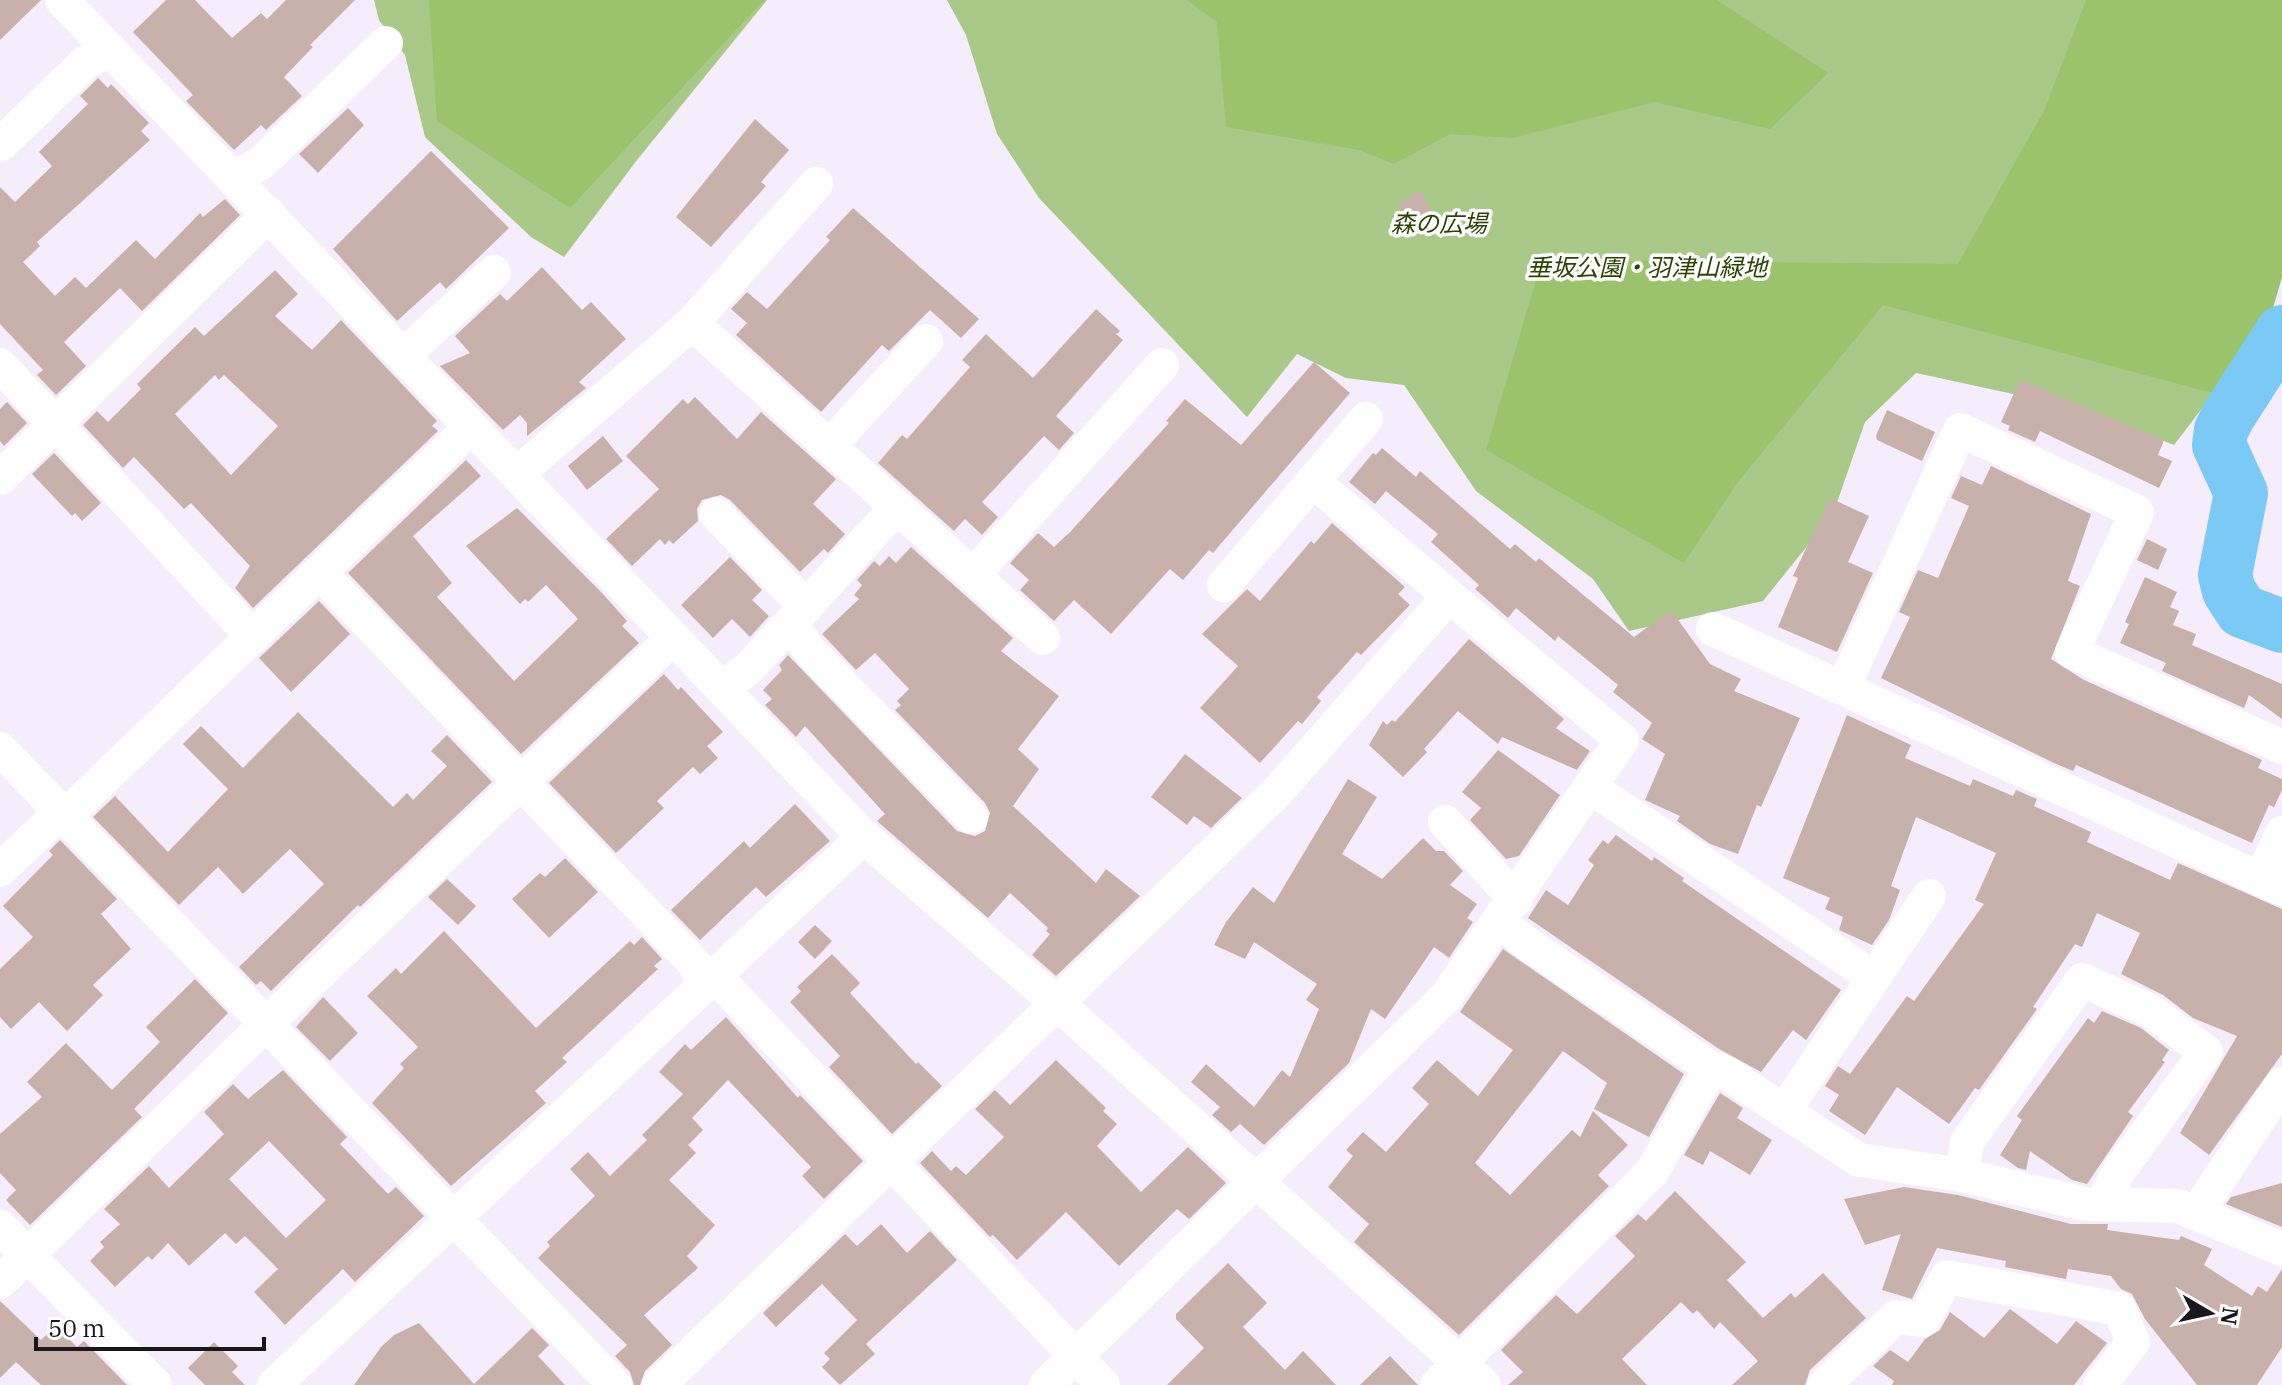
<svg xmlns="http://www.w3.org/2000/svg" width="2282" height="1385" font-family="'IBM Plex Serif','Noto Sans JP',serif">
  <rect width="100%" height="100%" fill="#f5ecfc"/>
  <!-- green -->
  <g fill="#a8c987">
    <polygon points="374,0 767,0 637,160 564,257 531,237 425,137 405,55 379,20"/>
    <polygon points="947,0 2282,0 2220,385 2174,445 2082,409 1916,373 1865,422 1833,514 1763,601 1629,631 1593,579 1476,491 1404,385 1346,378 1297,354 1247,417 1039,198 997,134 966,35"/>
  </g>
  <!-- forest -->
  <g fill="#9ac36c">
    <polygon points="429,0 764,0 570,208 437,121"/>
    <polygon points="1187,0 1717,0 1828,73 1770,129 1655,102 1512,138 1450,134 1394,164 1359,150 1226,127 1217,22"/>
    <polygon points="2086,0 2282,0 2282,277 2246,402 1883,305 1738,482 1684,563 1486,450 1542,260 1958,264 2045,109"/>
  </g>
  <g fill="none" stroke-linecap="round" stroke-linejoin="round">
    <!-- river -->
    <polyline stroke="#7bcaf6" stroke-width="54" points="2282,332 2229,415 2221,430 2219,445 2241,493 2225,575 2229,591 2242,611 2282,626"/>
  </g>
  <!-- building -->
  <g fill="#c9b1ab" fill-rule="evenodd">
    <polygon points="0,0 41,0 0,40"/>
    <polygon points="166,0 195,0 232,38 261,13 267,19 286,0 355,0 310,45 313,47 284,77 302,96 266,130 261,125 234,150 186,101 193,95 133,32"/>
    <polygon points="98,78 108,88 111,84 149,123 141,131 150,140 37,242 40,246 23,262 55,296 75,277 86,288 136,240 155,259 200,213 203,217 225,199 240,215 142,311 120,288 64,342 86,366 56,395 37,375 43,370 0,324 0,187 15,202 52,166 39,152 88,104 80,96"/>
    <polygon points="348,108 364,125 318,173 299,154"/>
    <polygon points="755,119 789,150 761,182 766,186 711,247 676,217"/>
    <polygon points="431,151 509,228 446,289 440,282 397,321 333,249"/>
    <polygon points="1421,191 1433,214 1410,226 1398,202"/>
    <polygon points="853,208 979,319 961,338 930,310 889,351 882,345 821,412 736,335 747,323 731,309 747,292 767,309 830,240 826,237"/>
    <polygon points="542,267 582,310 591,302 626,339 579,382 586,388 527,436 527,423 520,415 503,430 440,366 470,353 455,336 500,294 507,301"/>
    <path d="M 275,270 L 298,294 L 275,316 L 312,350 L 341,320 L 437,421 L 432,426 L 438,431 L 253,608 L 235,588 L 250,566 L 191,503 L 184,509 L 134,457 L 123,468 L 83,425 L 97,411 L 108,422 L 141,389 L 137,384 L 195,327 L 204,336 ZM 215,375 L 219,380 L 224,375 L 278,426 L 231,475 L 175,414 Z"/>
    <polygon points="1096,309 1120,331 1116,334 1123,340 1056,416 1074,433 1059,450 1044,436 982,502 998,517 982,535 965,519 954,531 878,463 902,435 907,439 970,367 962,360 986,334 1033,378"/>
    <polygon points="1314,362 1350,393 1213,553 1209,550 1183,580 1170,569 1111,634 1074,600 1054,621 1020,590 1029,580 1010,563 1038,533 1054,547 1071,531 1169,423 1166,421 1185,399 1241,445"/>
    <polygon points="2020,380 2164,440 2158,455 2172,461 2159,488 2040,431 2035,442 2008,430 2010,426 2001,422"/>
    <polygon points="695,397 737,439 761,412 836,479 813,504 845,534 828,553 824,549 800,572 730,500 721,495 702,500 697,509 698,521 673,544 669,540 665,545 660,539 632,566 606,539 659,489 626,456 683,399 688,404"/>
    <polygon points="7,402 27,423 4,446 0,441 0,409"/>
    <polygon points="1887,410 1935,432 1922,461 1877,440 1876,436"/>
    <polygon points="603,436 623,461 587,490 568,466"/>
    <polygon points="1382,448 1416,477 1420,471 1510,549 1515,544 1536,562 1539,558 1634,637 1671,610 1710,664 1741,679 1734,691 1800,718 1761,807 1757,805 1738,854 1710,844 1677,821 1680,816 1645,800 1665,754 1642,739 1652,723 1613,692 1618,685 1558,636 1555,641 1516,608 1508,618 1475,589 1479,585 1431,542 1438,534 1386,491 1375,504 1349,482 1373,453 1376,455"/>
    <polygon points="54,453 101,503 82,521 75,513 72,516 32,474"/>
    <polygon points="466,460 481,476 413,536 452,583 437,597 514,681 578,619 546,585 528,602 525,599 520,604 466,546 517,508 603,594 627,621 622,626 639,643 521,754 348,573"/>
    <polygon points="1991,466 2091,514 2068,581 2080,586 2051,659 2084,680 2262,760 2258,768 2282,779 2282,790 2274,807 2269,805 2252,843 2076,765 2073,771 2054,763 1881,678 1910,617 1899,612 1918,570 1938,578 1969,506 1951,498 1961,476 1982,485"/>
    <polygon points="1830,498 1869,516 1848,562 1873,573 1837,652 1778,627 1798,578 1793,576"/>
    <polygon points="1332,523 1405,587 1398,594 1410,605 1361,655 1357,652 1317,697 1321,701 1302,724 1298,721 1260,763 1200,708 1238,666 1202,634 1247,589 1260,601 1311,541 1314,544"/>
    <polygon points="2147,539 2167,549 2158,570 2137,560"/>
    <polygon points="911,547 1013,638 1001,651 1059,696 1018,749 1039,769 1013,806 1096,883 1106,869 1140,896 1056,976 1032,955 1050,934 1046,931 1048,928 1010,893 988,918 877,821 885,814 805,726 796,737 765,705 772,699 763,690 782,670 779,665 788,655 957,831 975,836 985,831 990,813 985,803 895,710 901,705 897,701 909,689 875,653 856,670 822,634 859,599 854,595 862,585 857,580 874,561 880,566 889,556 896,563"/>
    <polygon points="730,557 762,590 752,600 769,616 750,637 732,619 713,638 681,605"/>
    <polygon points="2145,577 2177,592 2170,607 2179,611 2173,625 2196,634 2192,645 2282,684 2282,719 2249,695 2244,708 2162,671 2166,663 2120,643 2129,624 2125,622"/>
    <polygon points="319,601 350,634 291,692 259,658"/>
    <polygon points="1469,639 1564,719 1556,728 1590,751 1577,770 1502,737 1498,744 1458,711 1424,749 1427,752 1403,777 1369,745 1383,721 1387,725 1392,720 1395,722"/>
    <polygon points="664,674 678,690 681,687 723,732 707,746 718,758 700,774 693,767 657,801 664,808 616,853 549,783"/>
    <polygon points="298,712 393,807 407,793 413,800 447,766 431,751 447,735 492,782 360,907 358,905 271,991 261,981 256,985 239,967 324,884 290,849 243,894 218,867 179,905 93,817 115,796 168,852 228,789 183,744 201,726 243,768"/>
    <polygon points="1847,715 1911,745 1905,758 1970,786 1973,779 2013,796 2016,790 2037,799 2034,806 2091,832 2087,842 2170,880 2178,863 2282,909 2282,1054 2209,1155 2180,1133 2237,1036 2193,1018 2163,995 2121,974 2140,933 2097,913 2082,947 2075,944 2033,1007 2037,1009 1979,1090 1975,1088 1949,1124 1897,1087 1865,1135 1829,1111 1839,1095 1825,1086 1838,1066 1850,1074 1907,996 1914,1001 1984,904 1975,900 1996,853 1916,817 1891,886 1900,890 1889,920 1872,945 1839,930 1843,917 1825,909 1830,898 1783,878"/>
    <polygon points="1498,750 1560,795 1519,856 1506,859 1470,820 1481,808 1462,792"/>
    <polygon points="1185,754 1242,798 1211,828 1194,816 1187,825 1151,797"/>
    <polygon points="1348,779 1377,797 1342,854 1382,879 1423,838 1436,851 1444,851 1463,871 1450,885 1477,904 1467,918 1473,922 1449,958 1434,947 1385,1019 1371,1009 1349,1063 1264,1145 1240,1124 1231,1132 1212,1115 1220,1107 1191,1082 1206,1064 1254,1107 1282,1070 1290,1077 1319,1009 1306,1000 1317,984 1254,942 1245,959 1214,945 1226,922 1253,887 1274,903"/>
    <polygon points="795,804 830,841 766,897 756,887 700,940 671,910 744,841 750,848"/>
    <polygon points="1616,835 1652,861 1654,857 1684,878 1682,881 1841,990 1806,1040 1793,1030 1761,1072 1719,1049 1528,918 1546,890 1568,905 1594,865 1588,860 1603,840 1608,844"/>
    <polygon points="60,840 117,899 101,914 131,949 93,985 103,995 67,1031 39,1002 11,1029 0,1017 0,969 33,937 3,906 53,855 49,851"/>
    <polygon points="565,858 598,892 549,938 512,899 540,873 545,877"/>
    <polygon points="447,879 476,906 458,925 428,897"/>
    <polygon points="815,925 832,941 815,959 798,942"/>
    <polygon points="444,931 536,1028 630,941 634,945 642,937 662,959 654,966 658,969 562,1058 567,1062 535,1091 546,1103 451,1186 372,1103 404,1068 400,1064 418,1047 367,996 396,968 401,974"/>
    <polygon points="1503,949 1684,1074 1649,1137 1594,1109 1607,1083 1563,1051 1475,1163 1510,1195 1572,1130 1580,1137 1593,1111 1628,1145 1598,1175 1609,1186 1459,1335 1354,1242 1369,1224 1328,1187 1353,1156 1346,1150 1363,1132 1386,1152 1429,1104 1412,1088 1437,1060 1478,1096 1513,1050 1460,1012"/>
    <polygon points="832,954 860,983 850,993 916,1064 918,1062 942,1086 892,1134 829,1067 840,1056 790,1002 801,991 797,987"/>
    <polygon points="195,979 228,1013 134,1109 142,1117 30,1225 6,1200 16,1190 0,1173 0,1134 42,1097 27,1082 66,1043 112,1090 160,1042 146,1027"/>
    <polygon points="323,997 358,1033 330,1061 296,1027"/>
    <polygon points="2102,1011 2141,1028 2169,1050 2162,1060 2165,1062 2128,1112 2133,1116 2087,1184 2072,1180 2030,1151 2026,1170 2018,1168 2000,1155 2022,1120 2017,1116 2088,1018 2094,1023"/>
    <polygon points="726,1017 798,1098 800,1095 863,1161 824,1199 802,1176 811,1167 728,1080 692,1118 703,1130 688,1145 696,1153 669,1180 715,1225 687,1256 698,1268 644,1315 672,1345 645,1371 640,1385 634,1385 630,1372 615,1356 627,1345 538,1258 550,1246 547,1242 595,1196 570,1169 588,1152 610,1176 647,1140 642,1135 683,1094 659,1072 685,1044 691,1050"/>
    <polygon points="1056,1060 1106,1108 1103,1111 1117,1124 1097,1146 1141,1192 1188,1147 1226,1183 1189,1219 1177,1209 1119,1266 1066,1212 1017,1260 993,1235 990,1237 920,1163 932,1151 951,1171 956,1166 966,1175 1004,1137 975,1109 995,1090 1010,1105"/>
    <path d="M 283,1070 L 347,1137 L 340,1144 L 388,1194 L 396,1187 L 424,1216 L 355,1282 L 343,1269 L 285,1325 L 254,1292 L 278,1269 L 245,1236 L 236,1244 L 225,1233 L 189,1266 L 168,1243 L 152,1260 L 148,1256 L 115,1287 L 90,1261 L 104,1247 L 100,1242 L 120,1224 L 104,1209 L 149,1166 L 169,1188 L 224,1134 L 204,1112 L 233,1084 L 248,1099 ZM 269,1141 L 326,1200 L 286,1238 L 229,1179 Z"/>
    <polygon points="1720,1093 1743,1108 1737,1118 1772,1140 1750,1175 1710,1151 1703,1165 1684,1155"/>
    <polygon points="2282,1183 2282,1227 2226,1204 2231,1197"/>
    <polygon points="1904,1187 1958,1195 2071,1224 2108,1224 2107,1230 2179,1240 2181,1236 2212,1249 2204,1265 2252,1296 2258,1286 2267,1292 2282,1269 2282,1347 2257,1385 2197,1385 2145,1319 2132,1294 2121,1289 2111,1276 2068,1269 2066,1279 2005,1267 2006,1261 1937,1248 1912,1299 1882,1290 1901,1234 1865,1245 1844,1199"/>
    <polygon points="1675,1191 1746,1262 1727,1280 1763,1318 1791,1293 1795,1298 1823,1273 1866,1318 1810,1370 1805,1385 1732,1385 1758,1361 1720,1322 1714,1329 1697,1310 1693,1314 1681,1302 1622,1359 1647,1385 1508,1385 1523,1372 1501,1350 1556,1295 1577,1314 1635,1256 1615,1236 1638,1214 1646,1221"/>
    <polygon points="881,1224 907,1253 930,1231 957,1260 866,1344 875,1354 840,1385 822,1367 830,1359 824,1353 857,1320 822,1284 776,1327 763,1313 845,1234 857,1246"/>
    <polygon points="1228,1263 1267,1303 1243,1327 1285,1370 1303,1351 1336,1385 1167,1385 1204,1348 1176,1319 1176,1314"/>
    <polygon points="0,1301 41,1340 56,1326 77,1347 84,1341 127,1385 41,1385 16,1362 0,1378"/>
    <polygon points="2010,1309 2057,1344 2076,1321 2107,1343 2074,1385 1892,1385 1894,1381 1873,1366 1890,1350 1908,1362 1925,1339 1940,1330 1950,1312 1984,1338"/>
    <polygon points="419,1323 474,1384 532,1328 549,1345 538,1356 565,1385 354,1385 381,1347 394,1335"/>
    <polygon points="214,1342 238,1366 232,1372 245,1385 205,1385 188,1368"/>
    <polygon points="1390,1356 1418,1385 1360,1385"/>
  </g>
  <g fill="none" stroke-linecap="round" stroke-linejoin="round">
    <!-- minor -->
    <g stroke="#fff" stroke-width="34">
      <polyline points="62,0 864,837 1058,1004 1484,1385"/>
      <polyline points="0,145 86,62 110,50"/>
      <polyline points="234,178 261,163 386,43"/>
      <polyline points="692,323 1043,638"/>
      <polyline points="404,355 494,272"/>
      <polyline points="0,365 253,637"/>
      <polyline points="829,446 926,341"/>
      <polyline points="517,474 692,323 816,184"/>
      <polyline points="0,478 269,214"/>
      <polyline points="1313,481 1449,596"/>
      <polyline points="716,514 806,607"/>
      <polyline points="320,573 693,962 706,984"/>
      <polyline points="973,575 1162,365"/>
      <polyline points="1224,585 1366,419"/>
      <polyline points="791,623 808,649 971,817"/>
      <polyline points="1713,629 2282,889"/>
      <polyline points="721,688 748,669 897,507"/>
      <polyline points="1843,688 1960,430 2137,512 2072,652 2282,747"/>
      <polyline points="0,749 615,1385"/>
      <polyline points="1590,787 1873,977"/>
      <polyline points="65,816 471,427"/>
      <polyline points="1445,822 1516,900"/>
      <polyline points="0,870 61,812"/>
      <polyline points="2261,879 2282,833"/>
      <polyline points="1500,921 1525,942 1711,1068 1723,1071 1859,1160 1962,1175 2085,1204 2178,1206 2282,1249"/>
      <polyline points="715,976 1103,1385"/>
      <polyline points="1784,1111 1929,896"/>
      <polyline points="1962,1175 1967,1142 2082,980 2151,1011 2206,1052 2118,1172 2103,1204"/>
      <polyline points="2198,1211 2282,1084"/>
      <polyline points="0,1227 155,1385"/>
      <polyline points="0,1282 267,1023 673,638"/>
      <polyline points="274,1385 864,837"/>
      <polyline points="659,1385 1277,792 1449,596 1622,740 1446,997 1046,1385"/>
      <polyline points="1437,1385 1652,1172 1711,1068"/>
      <polyline points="1824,1385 1896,1317 1923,1320 1947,1277 2119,1309 2133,1342 2100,1385"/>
    </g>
  </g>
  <g text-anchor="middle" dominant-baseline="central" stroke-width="7" stroke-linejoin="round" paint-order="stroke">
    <!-- park labels -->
    <g font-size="24" font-style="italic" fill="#2b4402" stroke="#fdfdfd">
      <text x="1439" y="223">森の広場</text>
      <text x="1647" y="267">垂坂公園・羽津山緑地</text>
    </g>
  </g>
  <!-- north arrow -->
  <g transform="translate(2210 1313) rotate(99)" stroke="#fdfdfd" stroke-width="6" paint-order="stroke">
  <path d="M0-6L14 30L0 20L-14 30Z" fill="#1a161d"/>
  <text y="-12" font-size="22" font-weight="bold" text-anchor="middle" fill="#1a161d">N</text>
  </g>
  <!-- scale -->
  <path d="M36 1337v12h228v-12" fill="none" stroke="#1a161d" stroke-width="4"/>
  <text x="48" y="1337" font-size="24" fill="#1a161d" stroke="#fdfdfd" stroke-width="6" paint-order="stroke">50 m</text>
</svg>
